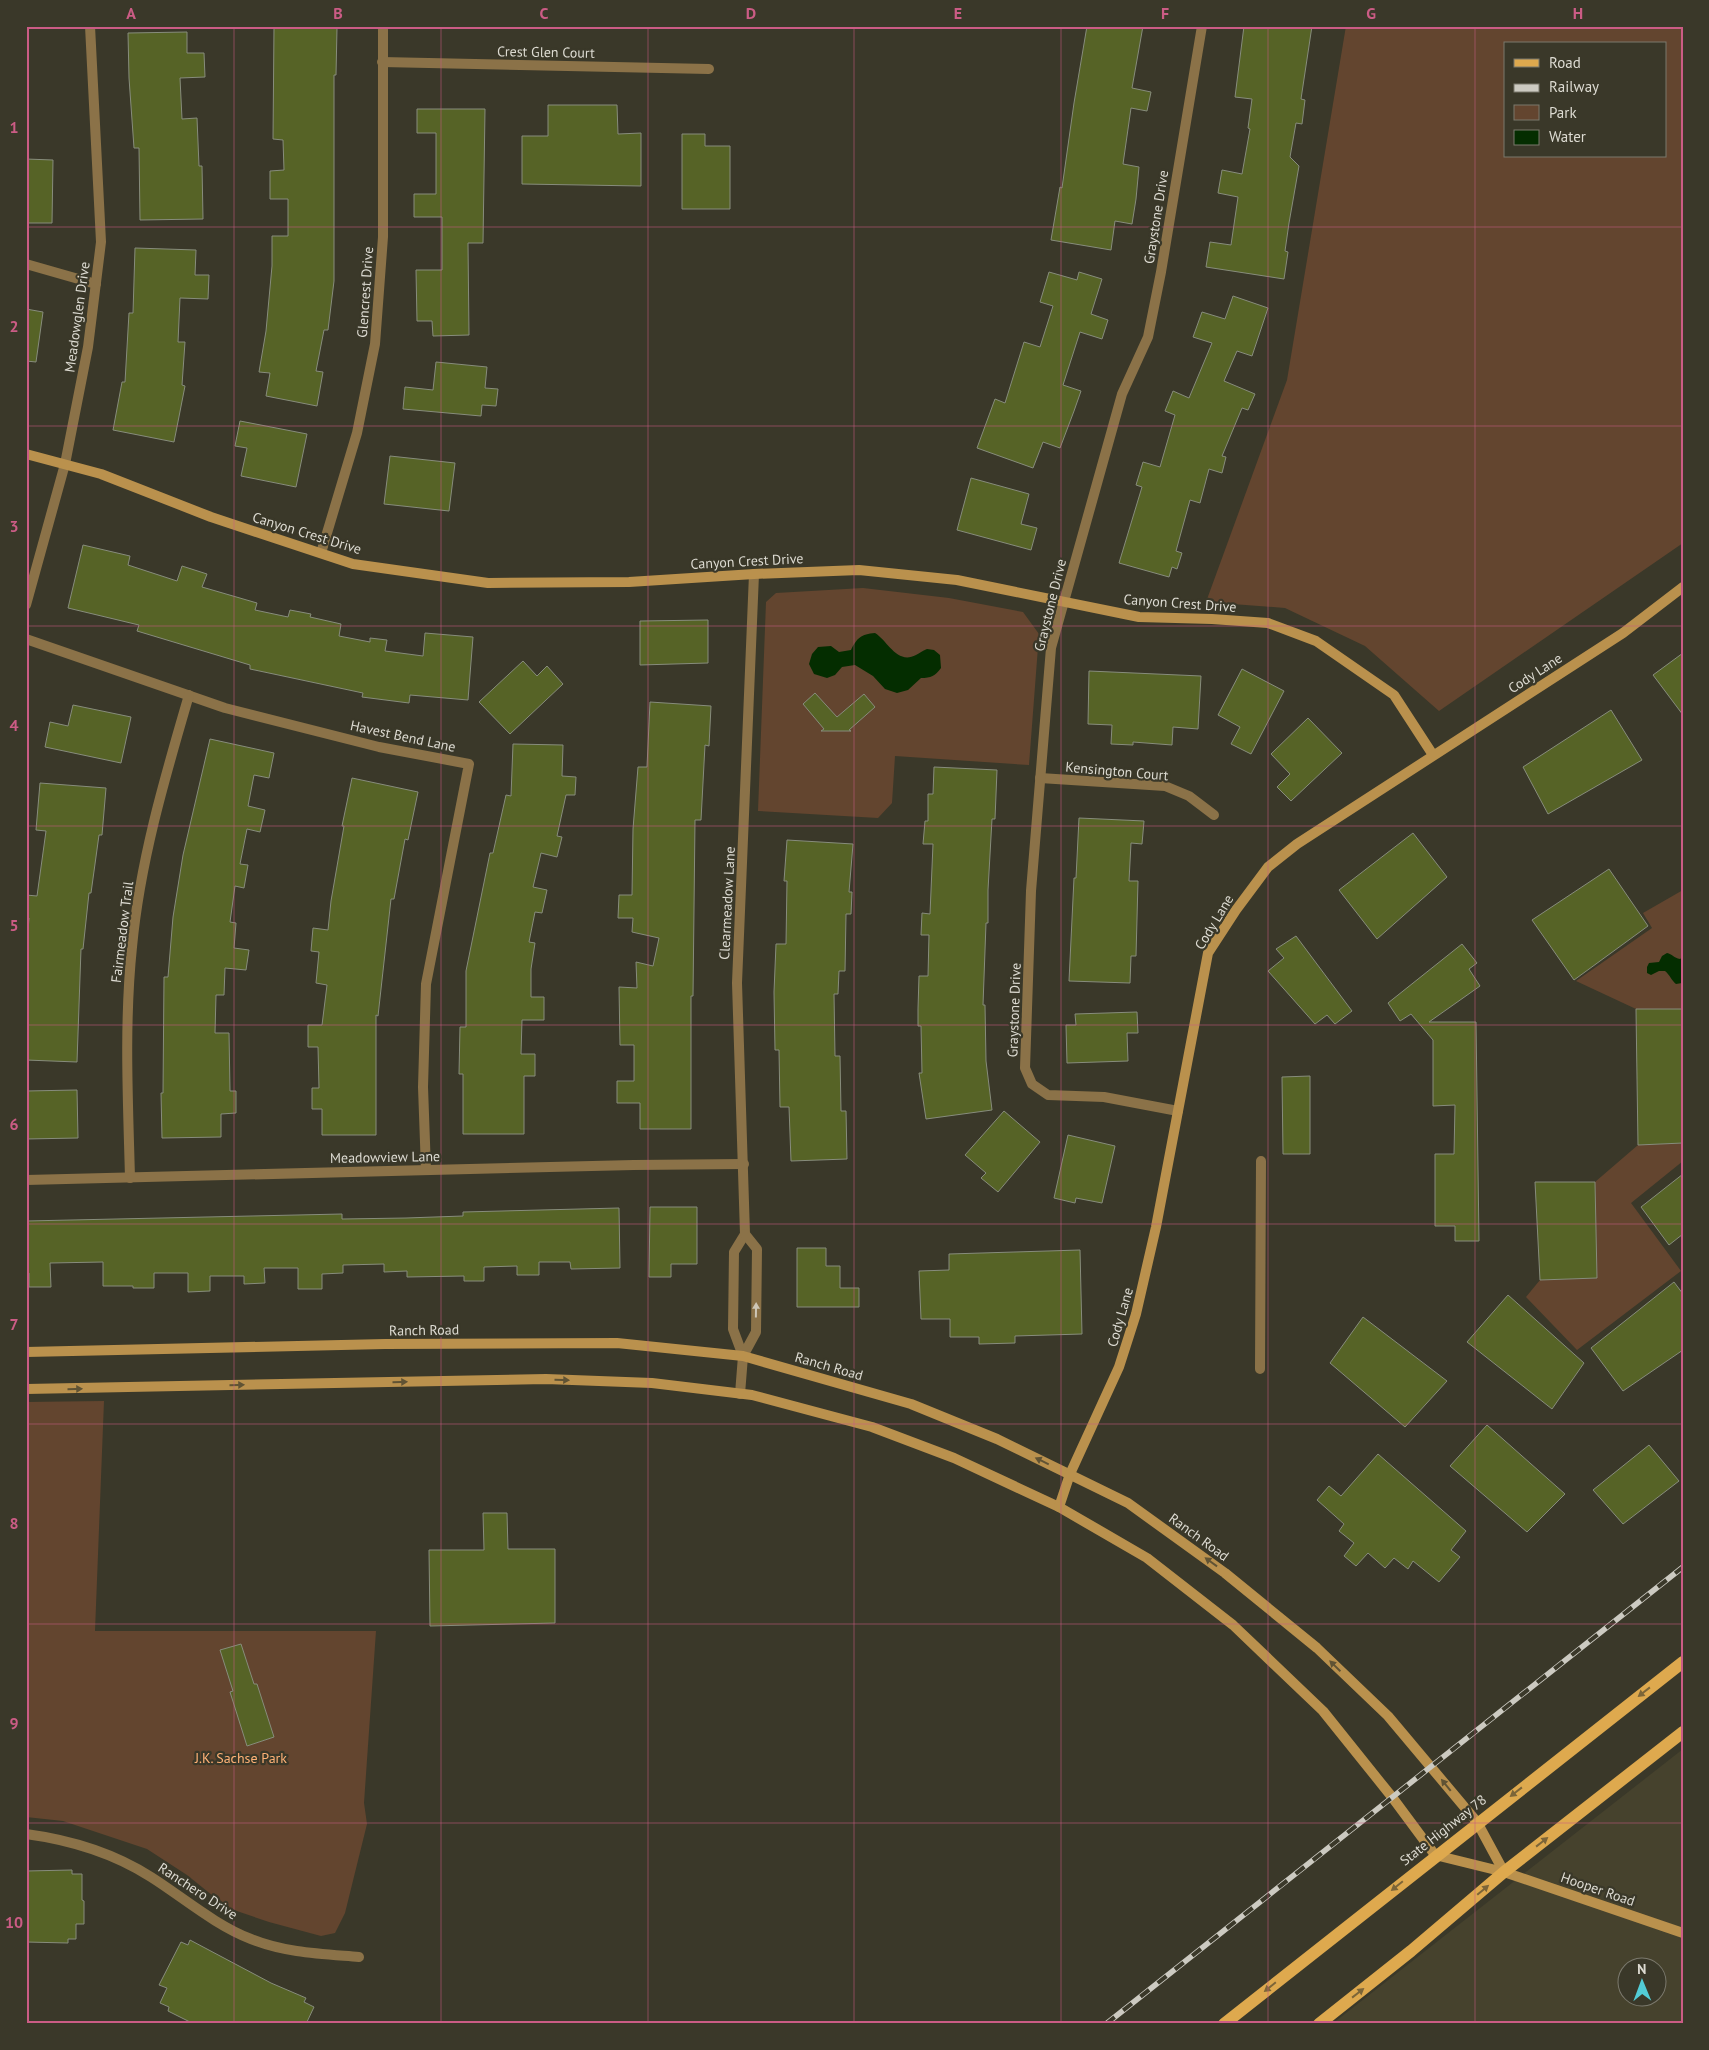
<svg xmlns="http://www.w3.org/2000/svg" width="1709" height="2050" font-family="'PT Sans',sans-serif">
  <rect width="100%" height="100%" fill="#3a3829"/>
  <!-- built -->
  <path fill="#46422d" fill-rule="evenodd" d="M 1683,1749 L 1683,2024 L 1332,2024 ZM 1626,1968 L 1656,1968 L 1656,1998 L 1626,1998 Z"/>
  <!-- green -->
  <g fill="#63452f" fill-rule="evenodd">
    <path d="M 1346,26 L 1683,26 L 1683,543 L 1439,711 L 1365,646 L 1285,608 L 1206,602 L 1287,380 ZM 1505,44 L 1665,44 L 1665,156 L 1505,156 Z"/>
    <polygon points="863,588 949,598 1023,612 1039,634 1029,765 895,756 892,803 878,818 758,811 766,602 776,593"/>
    <polygon points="1683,890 1683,1009 1636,1009 1576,981 1652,928 1643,913"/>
    <polygon points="1683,1143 1683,1161 1631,1203 1681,1271 1577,1350 1526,1297 1540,1280 1597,1278 1595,1182 1638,1145"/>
    <polygon points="104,1401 95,1631 376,1631 364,1803 367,1824 345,1913 335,1933 321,1936 269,1922 228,1908 187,1875 147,1849 63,1821 26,1817 26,1402"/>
  </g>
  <!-- water -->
  <g fill="#042d00">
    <path d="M 875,633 C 888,641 897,665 916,655 C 920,653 922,651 927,649 L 934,650 L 940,655 L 941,668 C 935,676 931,678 921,678 L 908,690 L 897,693 L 885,689 L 873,676 L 855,665 L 842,667 L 835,675 L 827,678 L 814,674 L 809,664 L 812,654 L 818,647 L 831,646 L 839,652 L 851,650 C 857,638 861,634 875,633 Z"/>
    <path d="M 1667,953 C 1672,954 1674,958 1680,959 L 1683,957 L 1682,983 L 1676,984 C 1671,980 1670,975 1665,971 L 1659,971 L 1651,975 L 1647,973 L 1647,967 L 1649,963 L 1659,962 L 1662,956 Z"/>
  </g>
  <!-- building -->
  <g fill="#566326" stroke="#878c7c">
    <polygon points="1087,26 1143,26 1132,88 1151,92 1147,111 1131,108 1123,164 1139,167 1136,199 1132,224 1115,221 1111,250 1051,240 1060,187 1062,188 1074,103"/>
    <polygon points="1244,26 1312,26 1301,99 1305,100 1302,124 1296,123 1290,157 1299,166 1289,223 1285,251 1288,252 1284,279 1206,267 1210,242 1231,245 1238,197 1218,193 1222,170 1242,174 1250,129 1248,128 1252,99 1235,97"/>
    <polygon points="274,27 337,28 336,75 334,75 334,281 328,330 324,330 316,371 323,372 317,406 266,396 270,373 259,372 266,331 272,266 272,236 288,236 288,199 270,199 270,171 284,170 283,140 273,139"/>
    <polygon points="187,32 187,53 204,53 205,77 180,78 182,119 197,118 199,166 202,166 203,219 140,220 139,148 134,148 129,78 128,33"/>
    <polygon points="548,105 617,105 618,134 641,133 641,186 522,184 522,136 548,136"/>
    <polygon points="417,109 485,109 483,243 468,243 469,335 433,336 432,321 417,321 416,270 442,270 442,217 414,217 414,194 436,194 436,133 417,133"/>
    <polygon points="682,134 705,134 705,146 730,146 730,209 682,209"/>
    <polygon points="26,159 53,160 52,223 26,223"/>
    <polygon points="135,248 196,250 195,275 209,275 208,299 180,298 178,342 185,342 182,385 185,386 174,442 113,430 122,382 125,382 129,313 133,313"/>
    <polygon points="1049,272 1077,280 1079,272 1102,279 1091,314 1108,320 1102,339 1080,332 1063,385 1081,391 1074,411 1060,448 1043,442 1033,468 977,448 995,399 1005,403 1024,342 1040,347 1053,306 1040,302"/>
    <polygon points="1233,296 1268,308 1252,356 1237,351 1224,381 1255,394 1248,410 1242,408 1222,456 1226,457 1222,473 1209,469 1200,503 1190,500 1176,551 1182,553 1177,569 1172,567 1169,577 1119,563 1142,487 1136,485 1143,462 1160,467 1175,415 1165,411 1173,391 1189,398 1212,343 1193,337 1202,312 1225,319"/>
    <polygon points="26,309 43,312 36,362 26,361"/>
    <polygon points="436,362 487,367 485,388 498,389 496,406 482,405 481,416 403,409 405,387 433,390"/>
    <polygon points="240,421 307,434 296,487 241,476 247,448 235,446"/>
    <polygon points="390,456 455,463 449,511 384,504"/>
    <polygon points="971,478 1029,494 1021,524 1037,528 1031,550 957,530"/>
    <polygon points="83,545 130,556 128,565 177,581 182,566 207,574 202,587 257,603 255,610 288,617 290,610 311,614 310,617 341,624 339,636 370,642 370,638 387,640 385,651 423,656 425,633 473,637 468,700 410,695 409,703 362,697 363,693 250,669 250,665 137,631 139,625 68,608"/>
    <polygon points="708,620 708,663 640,665 640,621"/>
    <polygon points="1683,653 1683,715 1653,675"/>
    <polygon points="523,661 537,676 547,666 563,684 510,734 479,702"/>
    <polygon points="1242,669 1284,691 1251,754 1231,744 1240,727 1218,715"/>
    <polygon points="1089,671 1201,676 1198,729 1173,727 1172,745 1133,742 1133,745 1111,744 1112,725 1088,724"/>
    <polygon points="815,693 837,717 864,694 875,707 849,730 851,731 821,731 824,729 803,704"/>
    <polygon points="650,702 711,706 709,746 705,745 701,820 695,820 693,996 691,996 691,1129 640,1129 640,1103 617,1103 617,1081 634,1081 634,1045 620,1045 619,987 637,988 636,962 653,966 659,938 632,932 633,918 618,918 619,895 632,895 633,829 638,767 647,767"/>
    <polygon points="73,705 131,717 121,763 45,747 50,722 68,726"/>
    <polygon points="1611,710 1642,760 1548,814 1523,767"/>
    <polygon points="1308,718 1342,753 1291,801 1277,787 1290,774 1271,754"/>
    <polygon points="210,739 274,753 269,778 254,775 248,806 265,810 260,832 247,829 240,864 248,865 244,888 235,886 230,922 236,923 234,948 249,950 246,970 225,968 224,995 216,995 215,1033 229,1033 230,1091 236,1091 236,1113 221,1114 221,1137 162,1138 161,1093 163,1093 164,977 168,977 173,917 183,855"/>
    <polygon points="513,744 563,745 562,776 576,777 575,795 566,795 557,836 562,837 557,857 541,853 533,887 547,890 542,913 535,912 529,942 535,943 531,969 531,997 544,997 544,1020 522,1020 521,1054 535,1054 535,1076 524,1076 524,1134 463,1134 463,1074 459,1074 460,1027 466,1027 466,971 490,853 493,853 506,795 511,796"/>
    <polygon points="934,767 997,770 995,819 992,819 988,890 988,923 986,923 983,1005 985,1005 986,1061 992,1110 926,1119 919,1073 922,1073 921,1026 918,1026 918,1009 919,976 928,976 929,935 921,935 922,913 930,914 933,844 923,844 925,821 928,821 928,794 933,794"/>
    <polygon points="352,778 418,792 408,840 405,839 394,899 391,899 378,1016 376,1015 376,1135 322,1135 322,1109 312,1109 312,1088 319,1088 318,1047 308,1047 308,1025 322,1025 327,985 316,983 319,952 311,951 313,928 328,930 331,901 344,826 342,826"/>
    <polygon points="40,783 106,788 102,835 99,835 91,893 89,893 83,949 81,949 77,1062 26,1060 27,943 29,918 26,917 26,895 37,896 46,831 36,830"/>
    <polygon points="1079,818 1144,821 1142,844 1131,843 1129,881 1138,881 1136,956 1131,956 1130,983 1069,981 1074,878 1076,878"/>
    <polygon points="1413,833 1447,877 1377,939 1339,890"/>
    <polygon points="787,840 853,844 849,892 852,892 851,914 846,914 845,971 839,971 838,994 834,994 835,1056 840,1056 841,1111 846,1111 847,1159 791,1161 789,1107 780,1107 779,1050 775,1050 774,992 776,944 786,944 787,881 784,881"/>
    <polygon points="1609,869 1648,926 1574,980 1532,920"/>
    <polygon points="1296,936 1352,1011 1335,1024 1327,1015 1315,1024 1268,971 1284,958 1276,949"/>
    <polygon points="1462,944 1477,963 1469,969 1480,986 1429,1022 1476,1022 1479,1241 1455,1241 1455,1226 1435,1226 1435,1154 1454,1154 1455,1105 1433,1106 1433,1040 1411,1014 1400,1021 1388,1003"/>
    <polygon points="1636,1009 1683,1009 1683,1143 1638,1145"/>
    <polygon points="1137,1012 1138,1033 1127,1033 1128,1061 1067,1063 1066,1025 1076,1025 1075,1014"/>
    <polygon points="1310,1076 1310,1154 1283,1154 1282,1077"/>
    <polygon points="77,1090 78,1138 26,1139 26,1091"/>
    <polygon points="1004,1111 1040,1142 998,1192 981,1178 986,1173 965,1155"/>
    <polygon points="1068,1135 1115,1146 1102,1203 1076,1198 1075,1203 1054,1198"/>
    <polygon points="1683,1174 1683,1234 1669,1245 1641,1207"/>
    <polygon points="1535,1182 1595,1182 1597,1278 1540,1280"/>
    <polygon points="650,1207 697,1207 697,1264 671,1264 671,1277 649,1277"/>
    <polygon points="619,1208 620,1268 571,1269 570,1262 539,1262 539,1275 517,1275 517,1266 484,1267 484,1281 464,1281 464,1276 407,1277 407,1271 384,1272 384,1264 343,1265 343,1273 322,1274 322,1289 298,1289 298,1268 264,1268 265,1283 244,1284 244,1276 210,1276 210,1291 188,1292 188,1273 154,1273 154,1288 133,1288 133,1286 103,1286 103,1262 50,1263 51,1287 29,1287 29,1273 26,1273 26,1221 342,1214 342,1219 406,1218 463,1216 463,1212"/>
    <polygon points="797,1248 826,1248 826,1266 840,1266 840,1288 859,1288 859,1307 797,1307"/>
    <polygon points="1080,1250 1082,1334 1015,1336 1015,1343 979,1344 979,1337 950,1337 950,1319 921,1319 919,1271 949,1270 949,1254"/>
    <polygon points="1674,1282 1683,1294 1683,1350 1623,1391 1591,1348"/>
    <polygon points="1508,1295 1584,1363 1552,1409 1467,1342"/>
    <polygon points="1363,1317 1447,1381 1405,1427 1330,1363"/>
    <polygon points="1487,1425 1565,1494 1527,1532 1450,1466"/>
    <polygon points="1649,1445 1679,1481 1623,1524 1593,1490"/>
    <polygon points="1378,1454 1466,1531 1451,1550 1460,1557 1439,1582 1413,1561 1408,1569 1394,1558 1385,1568 1368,1553 1356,1566 1344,1556 1354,1543 1339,1531 1344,1524 1317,1500 1329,1486 1341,1496"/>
    <polygon points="483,1513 507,1513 508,1549 555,1549 555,1623 430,1626 429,1550 484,1550"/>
    <polygon points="241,1644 254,1684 257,1684 274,1737 247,1746 230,1692 233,1691 220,1650"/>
    <polygon points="72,1870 72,1874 82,1874 82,1900 84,1901 84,1924 76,1924 76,1939 68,1939 68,1943 26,1942 26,1871"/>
    <polygon points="190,1940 271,1983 306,1998 304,2002 314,2007 306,2024 194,2024 168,2011 169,2007 160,2003 167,1988 159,1985 181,1942 188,1945"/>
  </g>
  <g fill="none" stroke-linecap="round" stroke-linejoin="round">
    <!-- street -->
    <g stroke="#8b7248" stroke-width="10">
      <polyline points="382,62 709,69"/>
      <polyline points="26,264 96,284"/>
      <polyline points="321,553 357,433 375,344 383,237 383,26"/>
      <polyline points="26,605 65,464 88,347 101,242 90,26"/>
      <polyline points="26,639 225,708 379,747 469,764 426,984 423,1087 426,1170"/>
      <polyline points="1040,778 1165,786 1189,796 1214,815"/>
      <polyline points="1178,1111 1104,1097 1048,1095 1032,1084 1025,1068 1031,891 1051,648 1122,394 1148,337 1161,272 1202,26"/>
      <path d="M 130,1178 C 128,1101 124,1024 132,947 C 140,861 165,777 189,695"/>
      <polyline points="26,1180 634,1165 744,1164"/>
      <polyline points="743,1356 733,1329 734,1252 745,1234 737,983 754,574"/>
      <polyline points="1260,1369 1261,1161"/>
      <polyline points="740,1394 743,1356 756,1332 757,1249 745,1234"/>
      <path d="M 26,1834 C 71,1840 112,1852 151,1877 C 184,1898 215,1925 251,1939 C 285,1953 323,1954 359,1957"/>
    </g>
    <!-- secondary -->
    <g stroke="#ba914d" stroke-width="10">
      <polyline points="26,454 101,474 211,517 353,564 488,583 629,582 754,574 859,570 957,580 1139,617 1212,619 1268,623 1316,641 1394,695 1433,755"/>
      <polyline points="26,1352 385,1344 617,1343 743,1356 911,1404 997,1439 1128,1503 1225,1573 1317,1648 1388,1716 1477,1822 1504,1872"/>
      <polyline points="26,1389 546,1379 652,1383 752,1395 872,1427 954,1458 1059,1507 1147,1558 1233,1625 1323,1711 1392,1797 1435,1855 1504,1872 1683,1933"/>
      <polyline points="1059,1507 1070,1474 1119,1367 1136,1314 1156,1227 1208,953 1236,910 1268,867 1297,844 1623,633 1683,587"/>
    </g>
    <!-- primary -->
    <g stroke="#dea94e" stroke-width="12">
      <polyline points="1224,2024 1683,1662"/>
      <polyline points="1319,2024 1411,1951 1504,1872 1683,1732"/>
    </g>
    <!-- rail casing -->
    <g stroke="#cccac1" stroke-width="5.5">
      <polyline id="rail" points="1106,2024 1683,1567"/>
    </g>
    <!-- rail -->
    <use href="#rail" stroke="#3a3829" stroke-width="4" stroke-dasharray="11" stroke-linecap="butt"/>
  </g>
  <!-- one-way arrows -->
  <defs><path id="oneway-solid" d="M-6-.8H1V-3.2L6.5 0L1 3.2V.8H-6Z" transform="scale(1.25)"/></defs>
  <use fill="#cdc6b6" href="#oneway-solid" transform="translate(756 1310) rotate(-89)"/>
  <g fill="#605334">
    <use href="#oneway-solid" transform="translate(562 1380) rotate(2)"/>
    <use href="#oneway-solid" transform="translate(400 1382) rotate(-1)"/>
    <use href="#oneway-solid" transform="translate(237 1385) rotate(-1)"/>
    <use href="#oneway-solid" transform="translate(75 1389) rotate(-1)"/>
    <use href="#oneway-solid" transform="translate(1042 1461) rotate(-154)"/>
    <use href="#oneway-solid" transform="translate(1211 1562) rotate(-144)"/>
    <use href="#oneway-solid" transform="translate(1335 1666) rotate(-136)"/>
    <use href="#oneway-solid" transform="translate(1446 1785) rotate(-129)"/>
  </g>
  <g fill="#7c6538">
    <use href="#oneway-solid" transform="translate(1644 1692) rotate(142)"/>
    <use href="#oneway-solid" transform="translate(1516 1792) rotate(142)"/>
    <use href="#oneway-solid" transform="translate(1542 1842) rotate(-38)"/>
    <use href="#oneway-solid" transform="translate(1397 1886) rotate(141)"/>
    <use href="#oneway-solid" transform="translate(1483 1890) rotate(-40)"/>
    <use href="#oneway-solid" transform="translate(1270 1987) rotate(141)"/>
    <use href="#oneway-solid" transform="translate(1358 1993) rotate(-38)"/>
  </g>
  <!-- grid -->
  <path fill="none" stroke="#cb5c85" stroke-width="1" stroke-opacity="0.55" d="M 234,26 L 234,2024M 441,26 L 441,2024M 648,26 L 648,2024M 854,26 L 854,2024M 1061,26 L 1061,2024M 1268,26 L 1268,2024M 1475,26 L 1475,2024M 26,227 L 1683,227M 26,426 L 1683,426M 26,626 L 1683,626M 26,826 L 1683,826M 26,1025 L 1683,1025M 26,1224 L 1683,1224M 26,1424 L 1683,1424M 26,1624 L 1683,1624M 26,1823 L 1683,1823"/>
  <g text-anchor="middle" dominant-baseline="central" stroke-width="4.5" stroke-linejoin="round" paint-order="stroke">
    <!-- street labels -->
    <g font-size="14" fill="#dddbd2" stroke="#3a3829">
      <text transform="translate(546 52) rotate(1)">Crest Glen Court</text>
      <text transform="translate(1156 217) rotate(-81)">Graystone Drive</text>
      <text transform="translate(365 292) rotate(-86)">Glencrest Drive</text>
      <text transform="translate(77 317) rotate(-82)">Meadowglen Drive</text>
      <text transform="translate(307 533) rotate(17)">Canyon Crest Drive</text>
      <text transform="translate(747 561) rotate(-3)">Canyon Crest Drive</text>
      <text transform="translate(1180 603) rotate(4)">Canyon Crest Drive</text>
      <text transform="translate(1050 605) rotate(-76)">Graystone Drive</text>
      <text transform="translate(1535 673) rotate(-33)">Cody Lane</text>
      <text transform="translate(403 736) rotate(12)">Havest Bend Lane</text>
      <text transform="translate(1117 771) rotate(5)">Kensington Court</text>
      <text transform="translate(727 903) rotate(-87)">Clearmeadow Lane</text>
      <text transform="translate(1214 922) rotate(-59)">Cody Lane</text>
      <text transform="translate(122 932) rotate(-83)">Fairmeadow Trail</text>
      <text transform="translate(1014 1010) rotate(-88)">Graystone Drive</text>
      <text transform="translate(385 1157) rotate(-1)">Meadowview Lane</text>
      <text transform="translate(1120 1317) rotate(-74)">Cody Lane</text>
      <text transform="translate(424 1330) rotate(-1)">Ranch Road</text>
      <text transform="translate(829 1366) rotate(16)">Ranch Road</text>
      <text transform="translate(1199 1537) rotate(36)">Ranch Road</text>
      <text transform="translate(1443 1830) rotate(-38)">State Highway 78</text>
      <text transform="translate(1598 1889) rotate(19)">Hooper Road</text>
      <text transform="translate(198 1891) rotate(33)">Ranchero Drive</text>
    </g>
    <!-- park labels -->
    <g font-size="14" fill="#feb176" stroke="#3a3829">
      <text x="241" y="1758">J.K. Sachse Park</text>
    </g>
  </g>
  <!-- border -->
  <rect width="1709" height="2050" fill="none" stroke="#3a3829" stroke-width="55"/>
  <!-- legend -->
  <rect x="1504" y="42" width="162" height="115" fill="#3a3829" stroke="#7b796d"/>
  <rect x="1514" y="59" width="25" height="8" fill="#dea94e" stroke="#7b796d"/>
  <text x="1549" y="68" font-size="15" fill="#dddbd2">Road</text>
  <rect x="1514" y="84" width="25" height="8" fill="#cccac1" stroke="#7b796d"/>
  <text x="1549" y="92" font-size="15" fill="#dddbd2">Railway</text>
  <rect x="1514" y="105" width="25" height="15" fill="#63452f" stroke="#7b796d"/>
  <text x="1549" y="118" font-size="15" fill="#dddbd2">Park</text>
  <rect x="1514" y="130" width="25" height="15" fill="#042d00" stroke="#7b796d"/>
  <text x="1549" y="142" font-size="15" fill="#dddbd2">Water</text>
  <!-- north arrow -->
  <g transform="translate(1642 1982) rotate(359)"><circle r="24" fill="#3a3829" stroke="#7b796d"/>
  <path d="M0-4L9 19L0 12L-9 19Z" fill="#52ccd6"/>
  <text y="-8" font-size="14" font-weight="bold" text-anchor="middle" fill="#dddbd2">N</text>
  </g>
  <rect x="28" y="28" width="1654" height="1994" fill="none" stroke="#cb5c85" stroke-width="2"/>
  <g font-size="16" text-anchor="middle" font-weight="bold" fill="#cb5c85">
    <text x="131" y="19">A</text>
    <text x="338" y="19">B</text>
    <text x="544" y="19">C</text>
    <text x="751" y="19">D</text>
    <text x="958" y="19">E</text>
    <text x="1165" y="19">F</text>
    <text x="1371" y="19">G</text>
    <text x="1578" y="19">H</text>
    <text x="14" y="133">1</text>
    <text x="14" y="332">2</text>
    <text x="14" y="532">3</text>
    <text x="14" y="731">4</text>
    <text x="14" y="931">5</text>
    <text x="14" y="1130">6</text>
    <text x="14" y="1330">7</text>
    <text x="14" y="1529">8</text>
    <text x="14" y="1729">9</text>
    <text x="14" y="1928">10</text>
  </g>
</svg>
